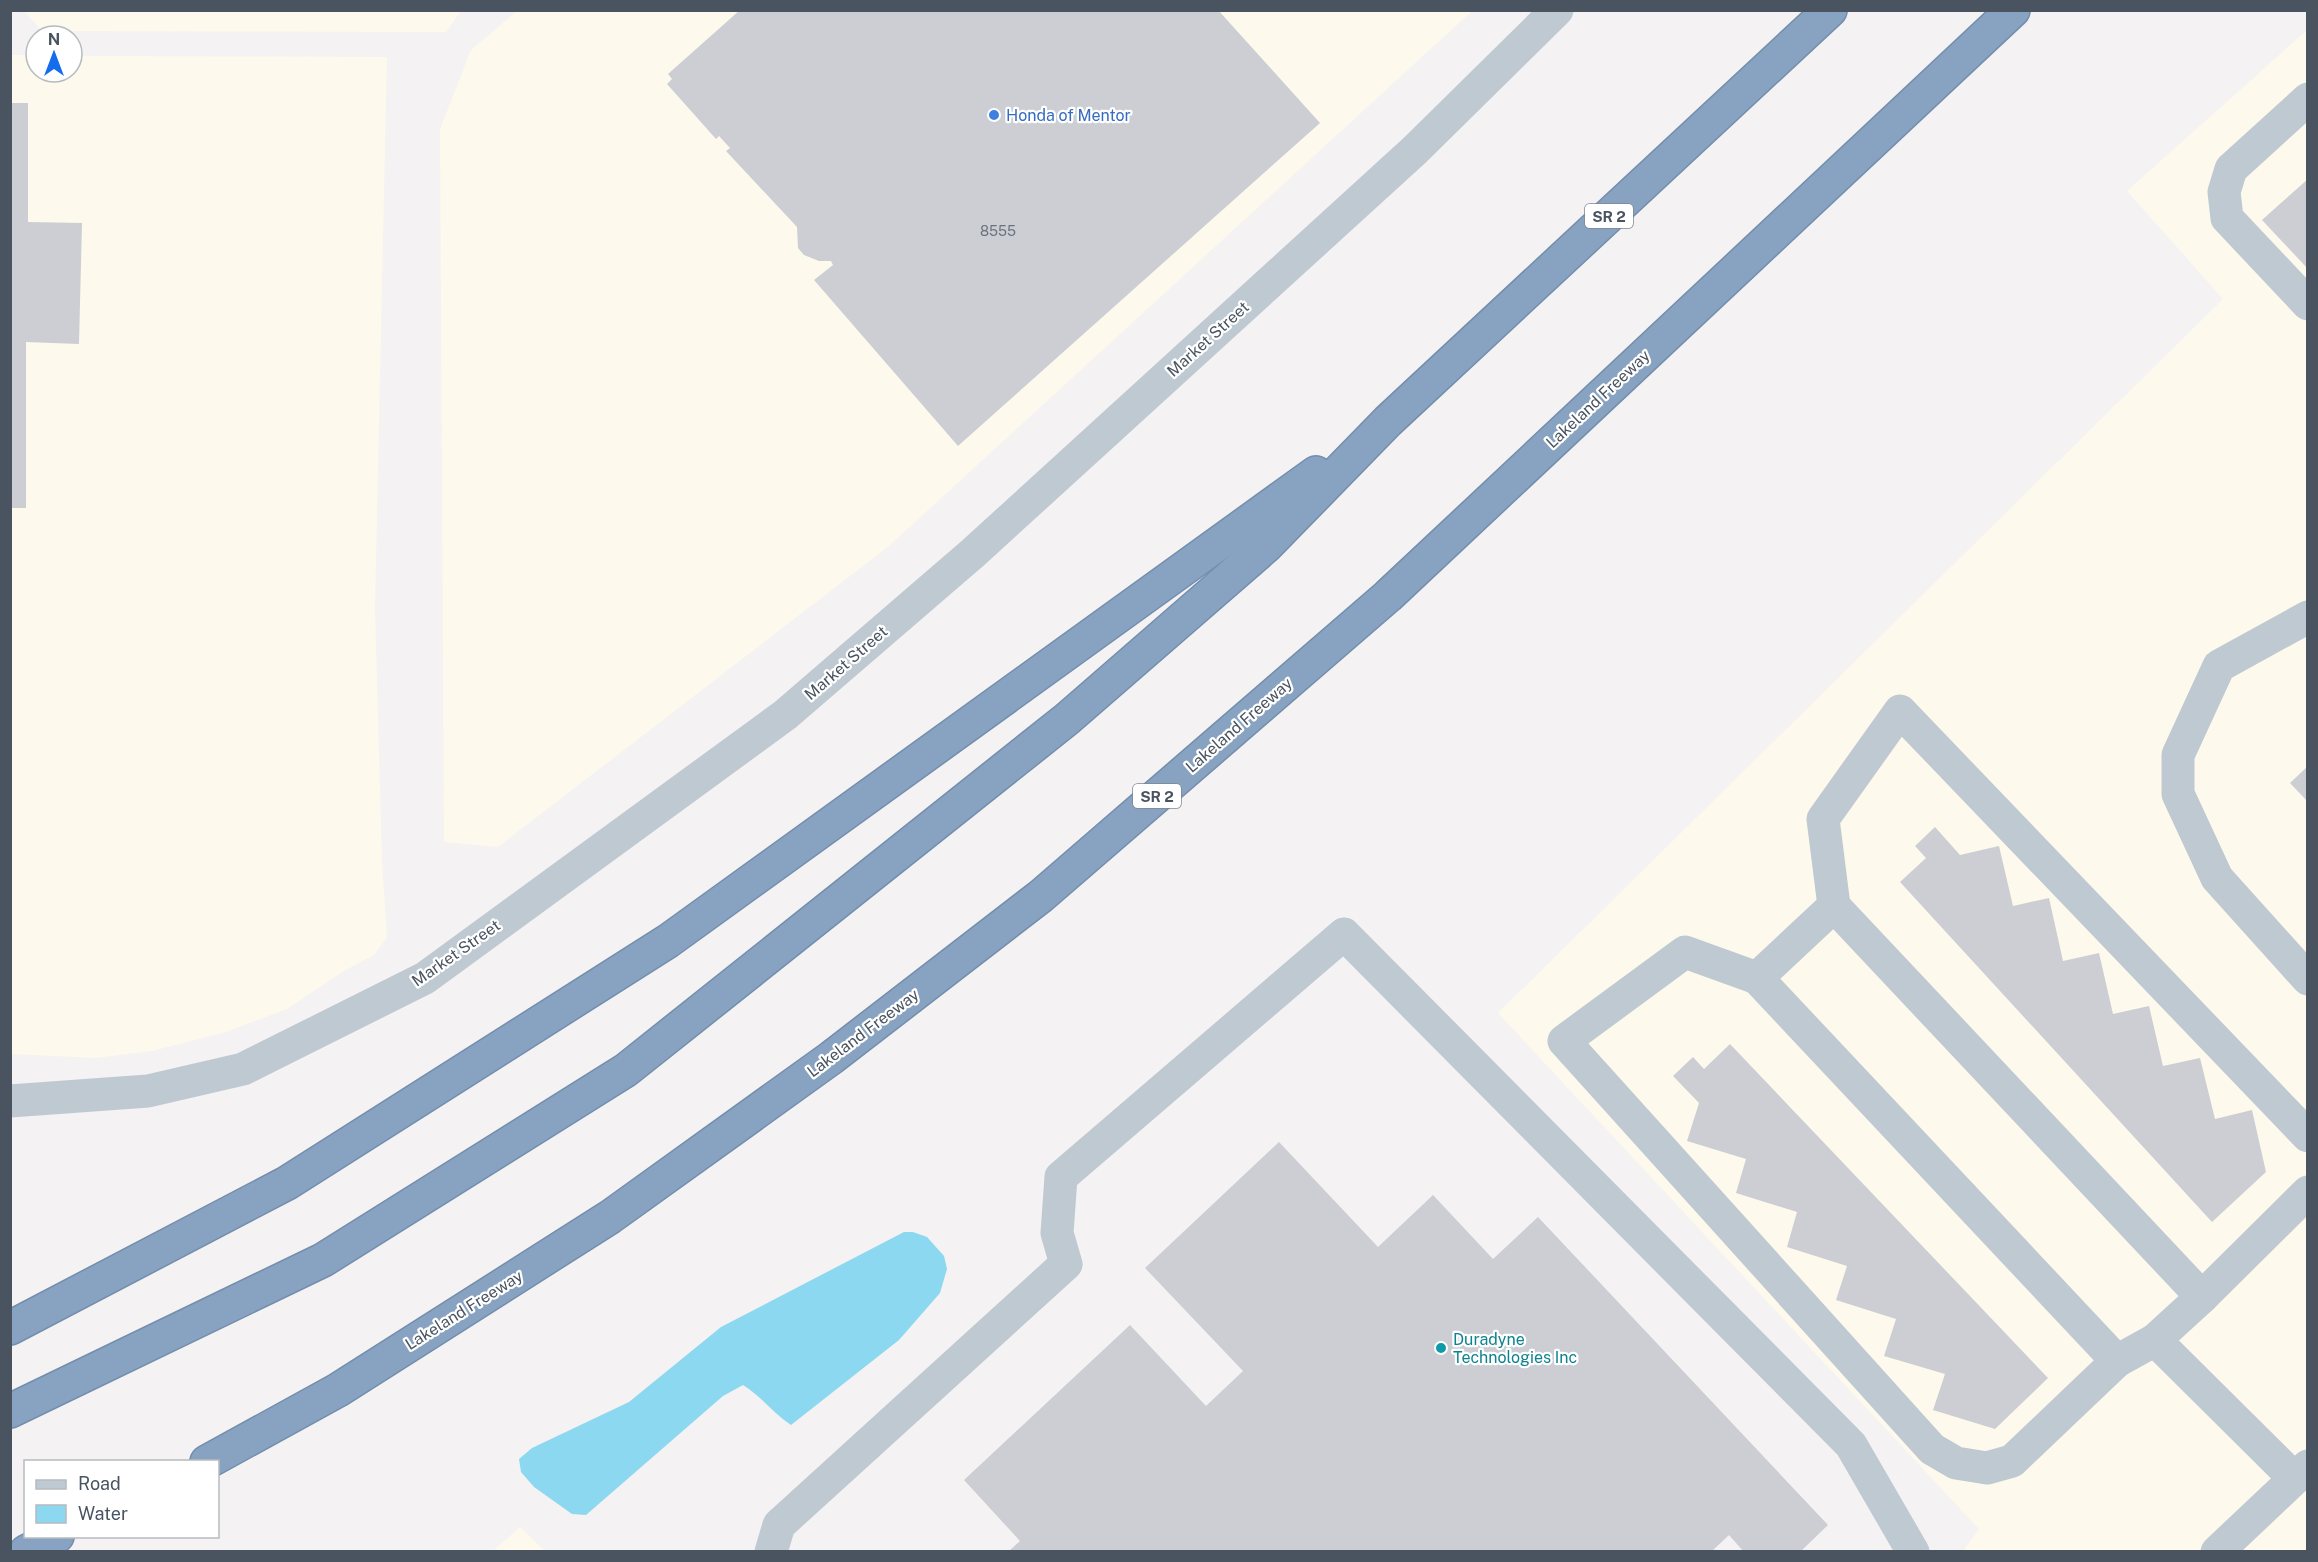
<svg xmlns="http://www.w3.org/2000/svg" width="2318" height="1562" font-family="'Public Sans',sans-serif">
  <rect width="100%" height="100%" fill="#f4f2f2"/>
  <!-- commercial -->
  <g fill="#fdf9ed">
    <polygon points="24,11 461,11 446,32 42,31"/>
    <polygon points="517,11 1472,11 889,546 498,847 444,842 440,129 471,50"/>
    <polygon points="2307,30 2307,1551 1963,1551 1979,1529 1498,1013 2223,299 2127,191"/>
    <polygon points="10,55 36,55 36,72 72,72 72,56 387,57 375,607 382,861 387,937 374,955 344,971 287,1009 226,1032 152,1051 95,1058 11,1054"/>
    <polygon points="520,1527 545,1551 493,1551"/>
  </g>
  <!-- water -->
  <path fill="#8cd8f0" d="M 904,1232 L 913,1232 L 927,1237 L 944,1256 L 947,1269 L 940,1293 L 899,1340 L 791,1425 C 773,1413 761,1396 743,1385 L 723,1396 L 586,1515 L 572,1514 L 534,1487 L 521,1472 L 519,1459 L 532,1448 L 629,1402 L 721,1327 Z"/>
  <!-- building -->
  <g fill="#ccced4">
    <polygon points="740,10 1218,10 1320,123 958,446 814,280 833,265 831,261 819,261 804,255 798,248 797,227 726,151 730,148 719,136 716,139 667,84 672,79 668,74"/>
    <polygon points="10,103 28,103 28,222 82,223 79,344 26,342 26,508 10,508"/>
    <polygon points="2308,179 2308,269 2262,220"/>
    <polygon points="2308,766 2308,802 2290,783"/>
    <polygon points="1935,827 1960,855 1999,846 2013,906 2049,898 2063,961 2099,953 2113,1014 2149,1006 2163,1066 2200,1058 2215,1119 2252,1110 2266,1172 2212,1222 1900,882 1926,858 1915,846"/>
    <polygon points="1730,1044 2048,1378 1995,1429 1933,1410 1945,1374 1884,1356 1896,1319 1836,1300 1847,1266 1787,1247 1797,1212 1736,1193 1746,1159 1687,1141 1699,1103 1673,1076 1693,1057 1704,1069"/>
    <polygon points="1279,1142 1378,1247 1433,1195 1493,1259 1538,1217 1828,1525 1800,1552 1744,1552 1729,1535 1711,1552 1008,1552 1020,1541 964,1480 1130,1325 1206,1406 1243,1371 1145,1268"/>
  </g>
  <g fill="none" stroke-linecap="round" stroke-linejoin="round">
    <!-- highway casing -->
    <g stroke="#738ead" stroke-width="36">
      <g id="highway">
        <polyline points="10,1328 287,1183 668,941 1316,473"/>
        <polyline points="10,1411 323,1260 626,1070 1067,719 1266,546 1388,421 1830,10"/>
        <polyline points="207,1462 338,1390 610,1217 831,1058 1041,896 1388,596 2013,10"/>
        <polyline points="26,1552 57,1536"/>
      </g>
    </g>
    <!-- minor -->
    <g stroke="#bfc9d1" stroke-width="33">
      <polyline points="2308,99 2231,169 2224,192 2227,218 2308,304"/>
      <polyline points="2308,617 2219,666 2178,755 2178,794 2217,878 2308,979"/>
      <polygon points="1834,906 2202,1297 2155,1340 2117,1361 1757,978"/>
      <polyline points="1834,906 1823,819 1900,711 2308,1136"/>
      <polyline points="1757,978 1685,952 1564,1041 1932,1449 1956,1463 1987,1468 2012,1461 2117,1361"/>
      <polyline points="10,1101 148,1091 243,1069 425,978 785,715 973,553 1415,150 1557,10"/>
      <polyline points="2202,1297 2308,1192"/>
      <polyline points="2155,1340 2294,1478"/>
      <polyline points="771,1552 779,1525 1066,1264 1057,1233 1061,1177 1344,934 1851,1445 1913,1552"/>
      <polyline points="2217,1552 2308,1466"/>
    </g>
    <!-- highway -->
    <use href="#highway" stroke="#88a3c1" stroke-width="33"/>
  </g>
  <!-- markers -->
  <circle fill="#3f7fe0" stroke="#fff" stroke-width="2" cx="994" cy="115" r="6"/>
  <circle fill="#0f9aa8" stroke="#fff" stroke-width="2" cx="1441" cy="1348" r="6"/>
  <g text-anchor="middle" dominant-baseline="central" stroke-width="4.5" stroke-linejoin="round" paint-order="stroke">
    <!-- number labels -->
    <g font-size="14" fill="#6a727d">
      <text x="998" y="231">8555</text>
    </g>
    <!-- shield labels -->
    <g fill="#fff" stroke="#808790" stroke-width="1.5">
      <rect x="1585" y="204" width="48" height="24" rx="4.5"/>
      <rect x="1133" y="784" width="48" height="24" rx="4.5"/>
    </g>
    <g font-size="15" font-weight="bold" fill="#495460">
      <text x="1609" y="216">SR 2</text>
      <text x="1157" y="796">SR 2</text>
    </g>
    <!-- shop labels -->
    <g font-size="16" fill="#366cbe" stroke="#fff" text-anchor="start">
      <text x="1006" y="115">Honda of Mentor</text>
    </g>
    <!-- street labels -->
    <g font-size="16" fill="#495460" stroke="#fff">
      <text transform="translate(1208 339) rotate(-42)">Market Street</text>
      <text transform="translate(1598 399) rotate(-43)">Lakeland Freeway</text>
      <text transform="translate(846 663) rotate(-41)">Market Street</text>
      <text transform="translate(1239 725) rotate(-41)">Lakeland Freeway</text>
      <text transform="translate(456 953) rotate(-35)">Market Street</text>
      <text transform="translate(863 1033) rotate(-37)">Lakeland Freeway</text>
      <text transform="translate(464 1310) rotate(-32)">Lakeland Freeway</text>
    </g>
    <!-- culture labels -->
    <g font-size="16" fill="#0d838f" stroke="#fff" text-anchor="start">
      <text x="1453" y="1339">Duradyne<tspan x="1453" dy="18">Technologies Inc</tspan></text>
    </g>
  </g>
  <!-- border -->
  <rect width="2318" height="1562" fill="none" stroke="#495460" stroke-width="24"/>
  <!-- legend -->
  <rect x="24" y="1460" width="195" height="78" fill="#ffffff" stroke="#b6bbbf" stroke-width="1.5"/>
  <rect x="36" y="1480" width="30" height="9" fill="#bfc9d1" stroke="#b6bbbf" stroke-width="1.5"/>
  <text x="78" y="1490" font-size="18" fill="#495460">Road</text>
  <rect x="36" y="1505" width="30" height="18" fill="#8cd8f0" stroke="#b6bbbf" stroke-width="1.5"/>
  <text x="78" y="1520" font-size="18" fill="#495460">Water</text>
  <!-- north arrow -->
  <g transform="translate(54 54)"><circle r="28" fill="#ffffff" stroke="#b6bbbf" stroke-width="1.5"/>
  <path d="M0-4.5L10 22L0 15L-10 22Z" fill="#146dec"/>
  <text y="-9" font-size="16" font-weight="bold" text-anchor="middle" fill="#495460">N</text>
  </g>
</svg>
